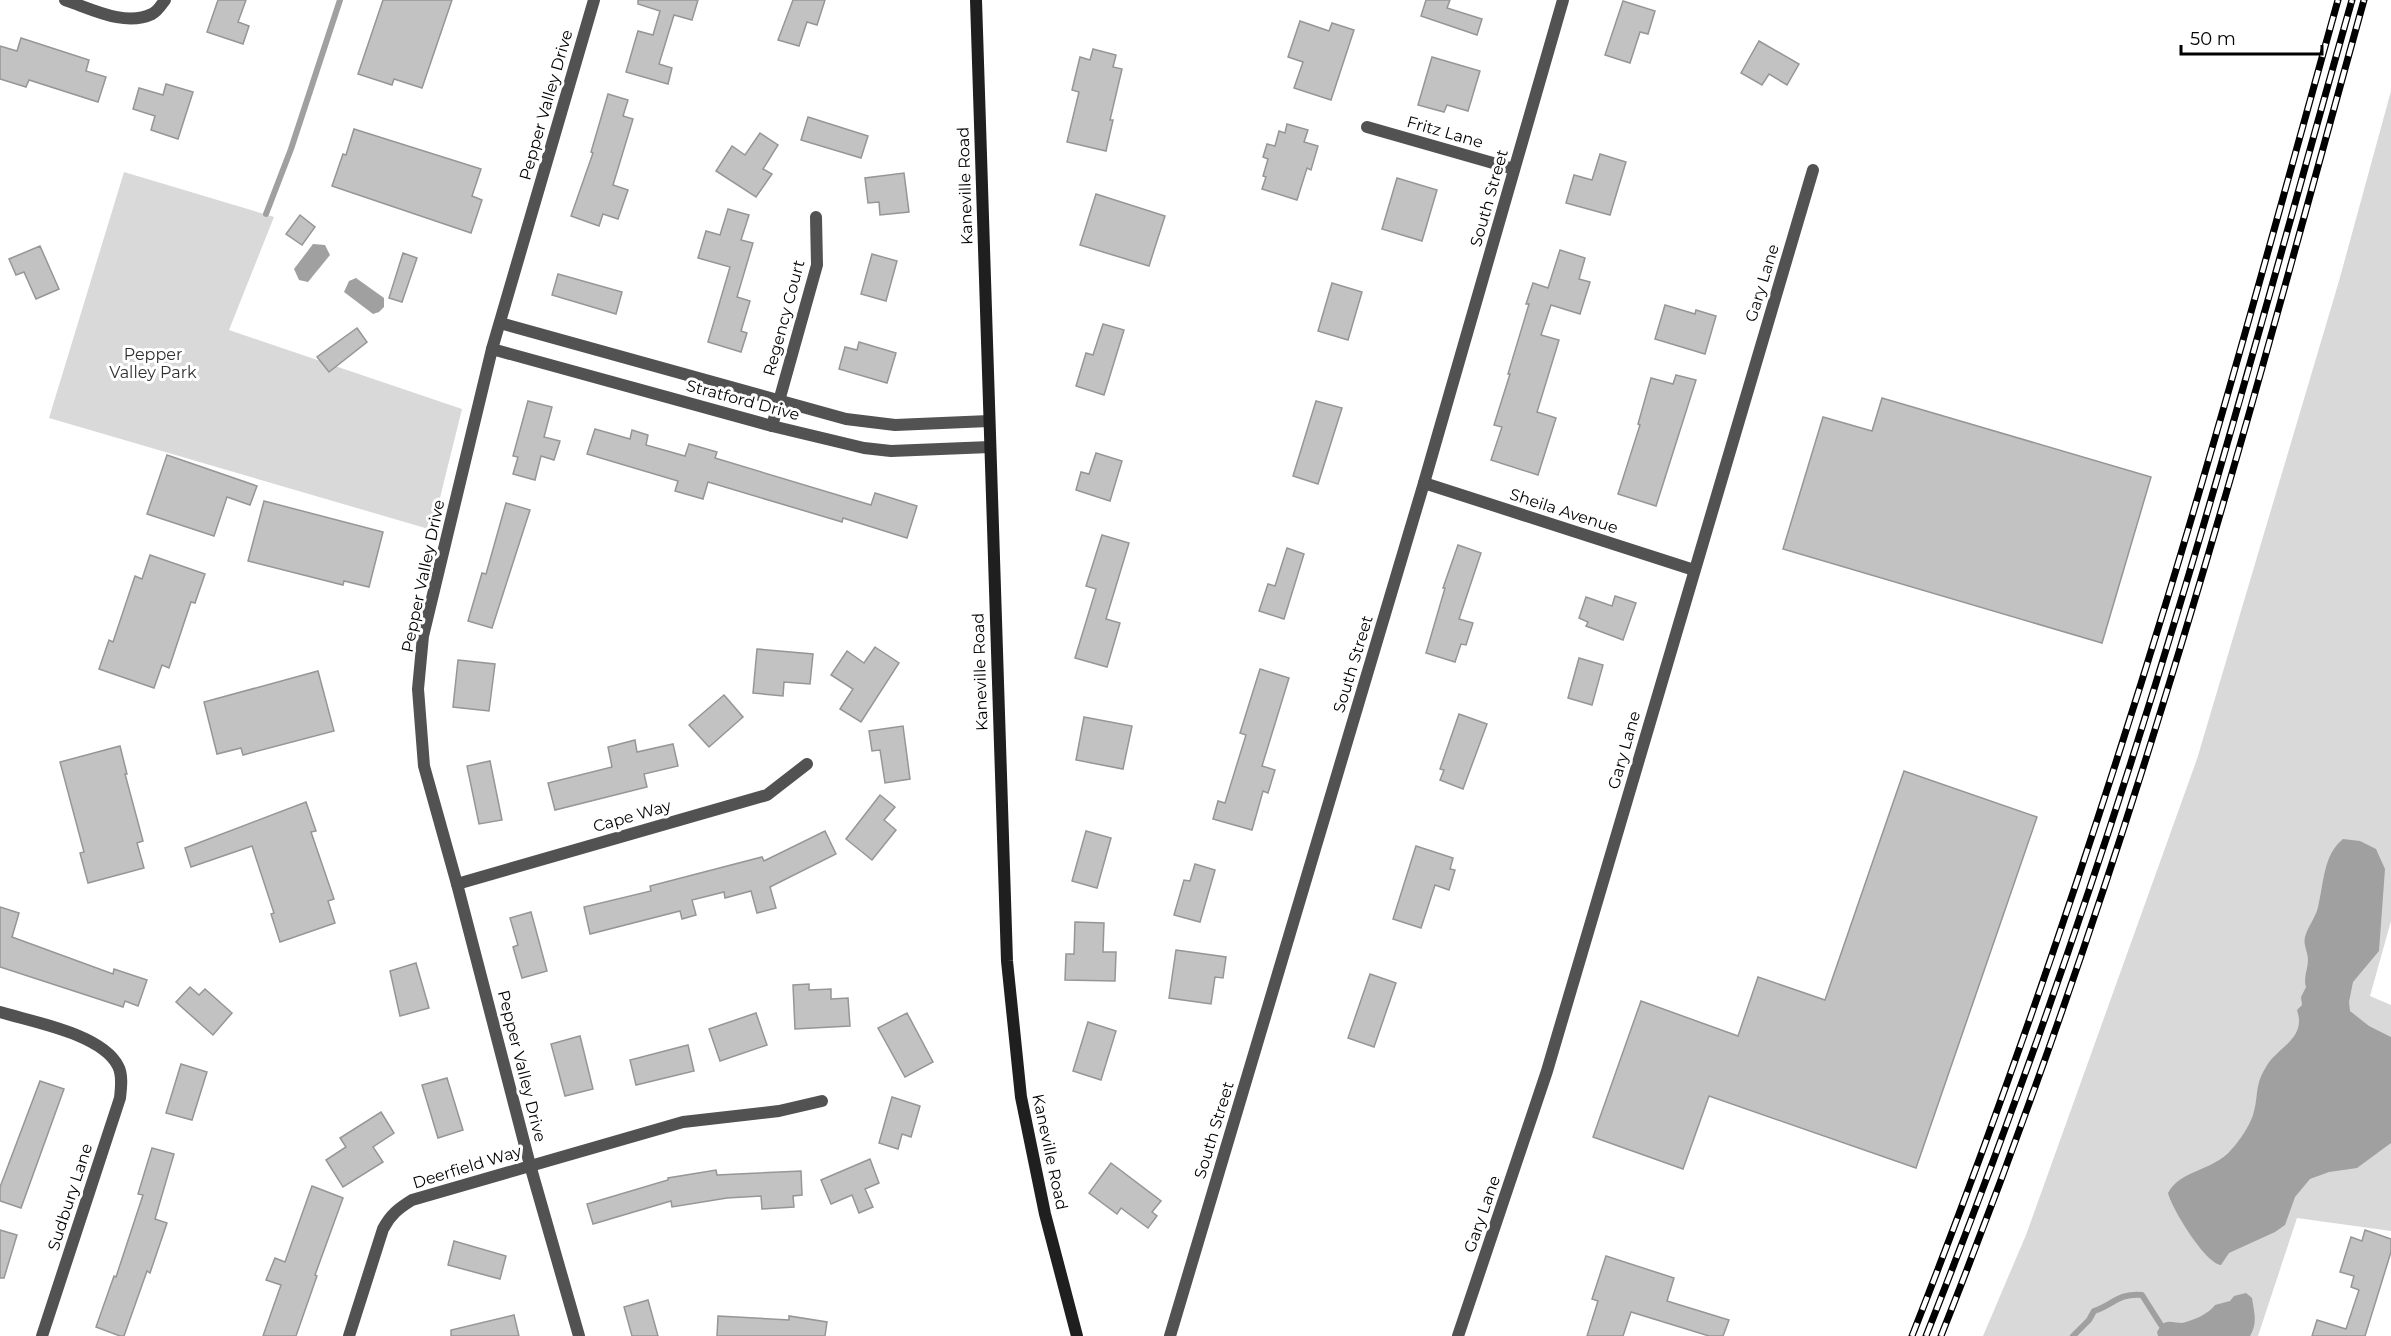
<svg xmlns="http://www.w3.org/2000/svg" width="2391" height="1336" font-family="Montserrat,sans-serif">
  <rect width="100%" height="100%" fill="#fff"/>
  <!-- green -->
  <g fill="#d9d9d9">
    <polygon points="2391,91 2391,921 2370,996 2391,1005 2391,1231 2297,1218 2258,1336 1983,1336 2026,1235 2197,759 2339,281"/>
    <polygon points="124,172 274,217 229,330 462,409 432,530 49,418"/>
  </g>
  <!-- water -->
  <g fill="#a0a0a0">
    <polygon points="313,244 325,245 330,255 308,282 299,280 294,269"/>
    <polygon points="356,278 384,298 384,307 379,312 373,314 344,292 349,281"/>
    <path d="M 2343,839 L 2360,841 L 2376,849 L 2385,869 L 2379,951 L 2353,982 L 2349,1002 L 2350,1011 L 2369,1026 L 2391,1037 L 2391,1143 L 2357,1168 L 2329,1172 L 2310,1179 L 2295,1197 L 2285,1225 L 2275,1232 L 2229,1253 L 2221,1265 C 2205,1263 2172,1209 2168,1193 C 2180,1170 2213,1171 2231,1150 C 2239,1141 2249,1127 2253,1115 C 2259,1096 2254,1086 2266,1067 C 2277,1047 2307,1039 2297,1010 L 2302,1005 L 2301,997 L 2306,987 C 2303,978 2308,969 2308,960 C 2308,952 2303,945 2305,937 C 2308,926 2316,917 2318,907 C 2324,883 2323,855 2343,839 Z"/>
    <path d="M 2246,1293 L 2252,1298 C 2254,1312 2258,1323 2250,1336 L 2158,1336 L 2157,1332 C 2160,1327 2162,1323 2167,1322 C 2172,1321 2177,1323 2182,1323 C 2192,1321 2209,1314 2215,1305 L 2230,1301 L 2234,1296 Z"/>
  </g>
  <g fill="none" stroke-linecap="round" stroke-linejoin="round">
    <!-- stream -->
    <g stroke="#a0a0a0" stroke-width="6">
      <polyline points="266,214 291,149 340,0"/>
      <path d="M 2073,1336 L 2089,1320 L 2094,1311 C 2113,1305 2118,1293 2142,1295 L 2161,1325"/>
    </g>
  </g>
  <!-- building -->
  <g fill="#c2c2c2" stroke="#969696" stroke-width="1.5">
    <polygon points="218,0 246,0 238,22 249,26 243,44 207,32"/>
    <polygon points="383,0 452,0 422,88 394,79 392,85 358,74"/>
    <polygon points="638,0 698,0 692,20 674,15 659,64 672,68 668,84 626,72 638,31 653,35 660,11 638,4"/>
    <polygon points="793,0 825,0 817,25 807,22 799,46 778,40"/>
    <polygon points="1426,0 1450,0 1447,8 1482,19 1477,35 1421,16"/>
    <polygon points="1623,1 1655,11 1648,34 1640,32 1630,63 1605,55"/>
    <polygon points="1300,21 1329,31 1332,23 1354,30 1331,100 1294,88 1303,62 1288,57"/>
    <polygon points="21,38 89,60 86,71 106,77 98,102 29,80 26,87 0,79 0,46 17,51"/>
    <polygon points="1759,41 1799,64 1787,85 1769,74 1762,85 1741,73"/>
    <polygon points="1093,49 1116,55 1113,67 1122,69 1110,120 1113,120 1106,151 1067,142 1079,92 1072,90 1080,57 1090,60"/>
    <polygon points="1432,57 1480,71 1468,111 1447,105 1444,112 1418,105"/>
    <polygon points="166,84 193,92 178,139 151,130 155,116 133,109 139,88 163,95"/>
    <polygon points="608,94 628,100 623,116 633,119 613,185 628,190 618,219 603,214 599,226 571,216 593,153 591,152"/>
    <polygon points="808,117 868,136 861,158 801,140"/>
    <polygon points="1287,124 1308,130 1304,142 1318,146 1311,170 1307,168 1297,200 1262,189 1266,177 1263,176 1268,159 1263,157 1267,144 1275,146 1279,131 1285,133"/>
    <polygon points="354,129 481,169 472,196 482,200 471,233 332,186 343,154 346,155"/>
    <polygon points="760,133 778,145 763,169 772,174 756,197 716,171 732,146 745,155"/>
    <polygon points="1600,154 1626,162 1610,215 1566,203 1574,175 1592,180"/>
    <polygon points="904,173 909,212 880,215 879,202 868,203 865,178"/>
    <polygon points="1397,178 1437,190 1422,241 1382,229"/>
    <polygon points="1096,194 1165,216 1149,266 1080,245"/>
    <polygon points="728,209 749,215 741,240 753,243 737,297 750,301 741,331 747,333 741,352 708,342 730,267 698,258 706,231 720,235"/>
    <polygon points="300,215 315,227 302,245 286,234"/>
    <polygon points="40,246 59,289 36,299 24,272 16,275 9,259"/>
    <polygon points="1560,250 1585,258 1579,279 1590,282 1580,314 1551,305 1541,335 1559,340 1537,412 1556,418 1538,475 1491,460 1502,427 1494,425 1510,374 1508,374 1529,304 1526,304 1533,283 1548,288"/>
    <polygon points="403,253 417,258 402,302 389,298"/>
    <polygon points="872,254 897,261 886,301 861,294"/>
    <polygon points="558,274 622,292 616,314 552,295"/>
    <polygon points="1332,283 1362,292 1348,340 1318,331"/>
    <polygon points="1665,305 1695,314 1696,310 1716,316 1705,354 1655,339"/>
    <polygon points="1103,324 1124,330 1104,395 1076,386 1086,353 1093,355"/>
    <polygon points="357,328 367,342 329,372 317,357"/>
    <polygon points="859,342 896,353 887,383 839,369 845,347 857,350"/>
    <polygon points="1676,375 1696,380 1656,506 1618,494 1640,425 1638,424 1651,378 1673,384"/>
    <polygon points="1882,398 2151,477 2102,643 1783,549 1823,417 1872,431"/>
    <polygon points="528,401 552,407 544,437 560,441 554,460 541,456 535,480 513,474 518,457 513,456"/>
    <polygon points="1316,401 1342,408 1318,484 1293,476"/>
    <polygon points="595,429 630,439 632,430 648,435 646,445 685,456 689,444 717,452 715,458 871,505 875,493 917,506 907,538 843,518 842,522 708,482 703,499 675,491 678,481 587,454"/>
    <polygon points="1096,453 1122,461 1110,501 1076,490 1081,472 1089,474"/>
    <polygon points="167,455 257,486 250,505 227,497 214,536 147,514"/>
    <polygon points="264,501 383,532 369,587 344,581 343,585 248,561"/>
    <polygon points="506,503 530,510 492,628 468,621 482,573 486,574"/>
    <polygon points="1102,535 1129,543 1106,619 1120,623 1107,667 1075,658 1096,589 1086,586"/>
    <polygon points="1458,545 1481,553 1459,619 1473,623 1466,645 1461,644 1455,662 1426,653 1445,588 1443,588"/>
    <polygon points="1287,548 1304,554 1284,619 1259,611 1268,584 1275,586"/>
    <polygon points="150,555 205,574 195,603 191,602 169,668 162,665 154,688 99,669 109,640 113,642 135,576 142,579"/>
    <polygon points="1615,596 1636,603 1623,640 1586,626 1588,622 1579,618 1586,597 1612,606"/>
    <polygon points="875,647 899,663 861,722 840,709 853,689 831,675 847,651 864,663"/>
    <polygon points="757,649 813,654 810,684 784,682 783,696 753,693"/>
    <polygon points="1579,658 1603,665 1592,705 1568,698"/>
    <polygon points="458,660 495,664 489,711 453,707"/>
    <polygon points="1260,669 1289,678 1262,766 1275,770 1268,793 1263,791 1252,830 1213,819 1218,801 1225,803 1246,735 1240,733"/>
    <polygon points="318,671 334,731 243,755 241,748 217,754 204,702"/>
    <polygon points="724,695 743,717 709,747 689,725"/>
    <polygon points="1459,714 1487,724 1463,789 1440,780 1444,770 1440,769"/>
    <polygon points="1084,717 1132,726 1123,769 1076,760"/>
    <polygon points="903,726 910,779 885,783 880,750 872,751 869,731"/>
    <polygon points="635,740 637,752 673,744 678,766 644,774 647,787 555,810 548,783 612,767 608,747"/>
    <polygon points="120,746 127,774 125,774 143,841 137,843 144,868 88,883 80,853 84,852 60,762"/>
    <polygon points="490,761 502,820 479,824 467,766"/>
    <polygon points="1904,771 2037,817 1916,1168 1709,1096 1683,1169 1593,1137 1641,1001 1738,1036 1758,977 1825,1000"/>
    <polygon points="880,795 895,807 884,820 896,830 872,860 846,839"/>
    <polygon points="306,802 316,831 311,832 334,899 328,901 335,923 280,942 271,914 274,913 252,846 191,867 185,848"/>
    <polygon points="825,831 836,854 770,887 776,908 757,913 751,891 725,898 724,892 692,900 696,915 682,919 680,911 590,934 584,907 651,891 650,886 762,857 764,861"/>
    <polygon points="1086,831 1111,838 1097,888 1072,881"/>
    <polygon points="1416,846 1453,858 1450,869 1455,870 1449,890 1435,885 1421,928 1393,919"/>
    <polygon points="1195,864 1215,870 1200,922 1174,915 1184,880 1190,881"/>
    <polygon points="0,907 19,913 12,937 113,974 114,969 147,980 138,1006 125,1001 123,1007 0,967"/>
    <polygon points="531,912 547,971 522,978 513,947 518,945 510,918"/>
    <polygon points="1075,922 1104,923 1103,952 1116,952 1115,981 1065,980 1066,954 1074,954"/>
    <polygon points="1176,950 1226,957 1223,978 1215,977 1211,1004 1169,998"/>
    <polygon points="416,963 429,1008 400,1016 390,971"/>
    <polygon points="1370,974 1396,983 1374,1047 1348,1038"/>
    <polygon points="809,984 809,990 831,989 831,999 848,998 850,1026 795,1029 793,985"/>
    <polygon points="190,987 199,995 205,989 232,1013 213,1035 176,1002"/>
    <polygon points="756,1013 767,1045 720,1061 709,1029"/>
    <polygon points="907,1013 933,1062 905,1077 878,1028"/>
    <polygon points="1088,1022 1116,1031 1101,1080 1073,1071"/>
    <polygon points="580,1036 593,1089 565,1096 551,1044"/>
    <polygon points="688,1045 694,1071 636,1085 630,1060"/>
    <polygon points="181,1064 207,1072 192,1120 166,1113"/>
    <polygon points="447,1078 463,1130 438,1138 422,1085"/>
    <polygon points="40,1081 64,1089 21,1208 0,1201 0,1187"/>
    <polygon points="892,1097 920,1106 911,1137 902,1134 898,1149 879,1143"/>
    <polygon points="381,1112 394,1133 373,1147 383,1162 343,1187 326,1160 346,1147 340,1138"/>
    <polygon points="152,1148 174,1154 155,1219 167,1223 150,1273 147,1271 124,1336 120,1336 96,1327 114,1276 116,1277 143,1195 138,1194"/>
    <polygon points="870,1159 879,1183 865,1189 873,1207 859,1213 852,1195 831,1204 821,1180"/>
    <polygon points="1111,1163 1161,1201 1152,1212 1157,1216 1148,1228 1121,1208 1117,1214 1089,1193"/>
    <polygon points="716,1170 717,1175 801,1171 802,1195 793,1196 794,1207 762,1209 761,1196 727,1198 672,1207 671,1201 593,1224 587,1204 668,1180 668,1178"/>
    <polygon points="312,1186 343,1198 315,1275 317,1276 296,1336 263,1336 281,1285 266,1280 275,1258 285,1262"/>
    <polygon points="0,1230 17,1235 4,1278 0,1278"/>
    <polygon points="2365,1230 2391,1239 2391,1252 2365,1336 2312,1336 2317,1320 2346,1329 2359,1290 2351,1287 2354,1276 2340,1272 2351,1237 2362,1241"/>
    <polygon points="454,1241 506,1256 500,1279 448,1265"/>
    <polygon points="1606,1256 1674,1278 1667,1301 1729,1320 1723,1336 1709,1336 1631,1312 1623,1336 1587,1336 1598,1301 1592,1299"/>
    <polygon points="648,1300 658,1336 632,1336 624,1307"/>
    <polygon points="514,1315 519,1336 451,1336 451,1330"/>
    <polygon points="718,1316 789,1320 789,1316 827,1322 825,1336 717,1336"/>
  </g>
  <g fill="none" stroke-linecap="round" stroke-linejoin="round">
    <!-- street -->
    <g stroke="#525252" stroke-width="12">
      <path d="M 65,0 C 92,9 125,27 152,14 C 158,11 161,5 165,0"/>
      <polyline points="1367,127 1514,169"/>
      <polyline points="500,323 846,419 895,425 989,421"/>
      <polyline points="492,349 772,426 864,448 891,451 990,447"/>
      <polyline points="772,426 817,265 816,217"/>
      <polyline points="1424,483 1694,570"/>
      <polyline points="457,884 767,795 807,764"/>
      <path d="M 0,1012 C 33,1022 102,1034 118,1066 C 123,1075 121,1088 120,1098 L 42,1336"/>
      <path d="M 349,1336 L 383,1229 C 390,1215 399,1208 412,1200 L 683,1122 L 779,1111 L 822,1101"/>
      <polyline points="579,1336 530,1165 457,884 424,766 418,689 423,636 492,349 594,0"/>
      <polyline points="1170,1336 1424,483 1563,0"/>
      <polyline points="1458,1336 1547,1071 1813,170"/>
    </g>
    <!-- secondary -->
    <polyline stroke="#1f1f1f" stroke-width="12" points="976,0 1007,961 1021,1097 1045,1214 1077,1336"/>
    <!-- rail casing -->
    <g stroke="#000" stroke-width="7">
      <g id="rail">
        <path d="M 1912,1336 C 2007,1095 2090,851 2166,603 C 2227,403 2282,201 2338,0"/>
        <path d="M 1926,1336 C 2021,1096 2106,851 2180,604 C 2241,403 2295,201 2352,0"/>
        <path d="M 1941,1336 C 2025,1124 2100,909 2167,691 C 2238,462 2300,231 2364,0"/>
      </g>
    </g>
    <!-- rail -->
    <use href="#rail" stroke="#fff" stroke-width="4.5" stroke-dasharray="14" stroke-linecap="butt"/>
  </g>
  <g text-anchor="middle" dominant-baseline="central" stroke-width="6" stroke-linejoin="round" paint-order="stroke">
    <!-- street labels -->
    <g font-size="16" fill="#000" stroke="#fff">
      <text transform="translate(546 105) rotate(-74)">Pepper Valley Drive</text>
      <text transform="translate(1445 132) rotate(16)">Fritz Lane</text>
      <text transform="translate(965 186) rotate(-92)">Kaneville Road</text>
      <text transform="translate(1489 198) rotate(-74)">South Street</text>
      <text transform="translate(1762 283) rotate(-73)">Gary Lane</text>
      <text transform="translate(784 318) rotate(-75)">Regency Court</text>
      <text transform="translate(743 400) rotate(15)">Stratford Drive</text>
      <text transform="translate(1564 511) rotate(18)">Sheila Avenue</text>
      <text transform="translate(423 576) rotate(-78)">Pepper Valley Drive</text>
      <text transform="translate(1353 664) rotate(-73)">South Street</text>
      <text transform="translate(980 672) rotate(-92)">Kaneville Road</text>
      <text transform="translate(1624 750) rotate(-74)">Gary Lane</text>
      <text transform="translate(632 816) rotate(-16)">Cape Way</text>
      <text transform="translate(522 1066) rotate(76)">Pepper Valley Drive</text>
      <text transform="translate(1214 1130) rotate(-73)">South Street</text>
      <text transform="translate(1050 1152) rotate(78)">Kaneville Road</text>
      <text transform="translate(467 1167) rotate(-17)">Deerfield Way</text>
      <text transform="translate(70 1197) rotate(-72)">Sudbury Lane</text>
      <text transform="translate(1482 1214) rotate(-71)">Gary Lane</text>
    </g>
    <!-- park labels -->
    <g font-size="16" fill="#303030" stroke="#fff">
      <text x="153" y="354">Pepper<tspan x="153" dy="18">Valley Park</tspan></text>
    </g>
  </g>
  <!-- scale -->
  <path d="M2181 45v9h141v-9" fill="none" stroke="#000000" stroke-width="3"/>
  <text x="2190" y="45" font-size="18" fill="#000000" stroke="#ffffff" stroke-width="4.5" paint-order="stroke">50 m</text>
</svg>
